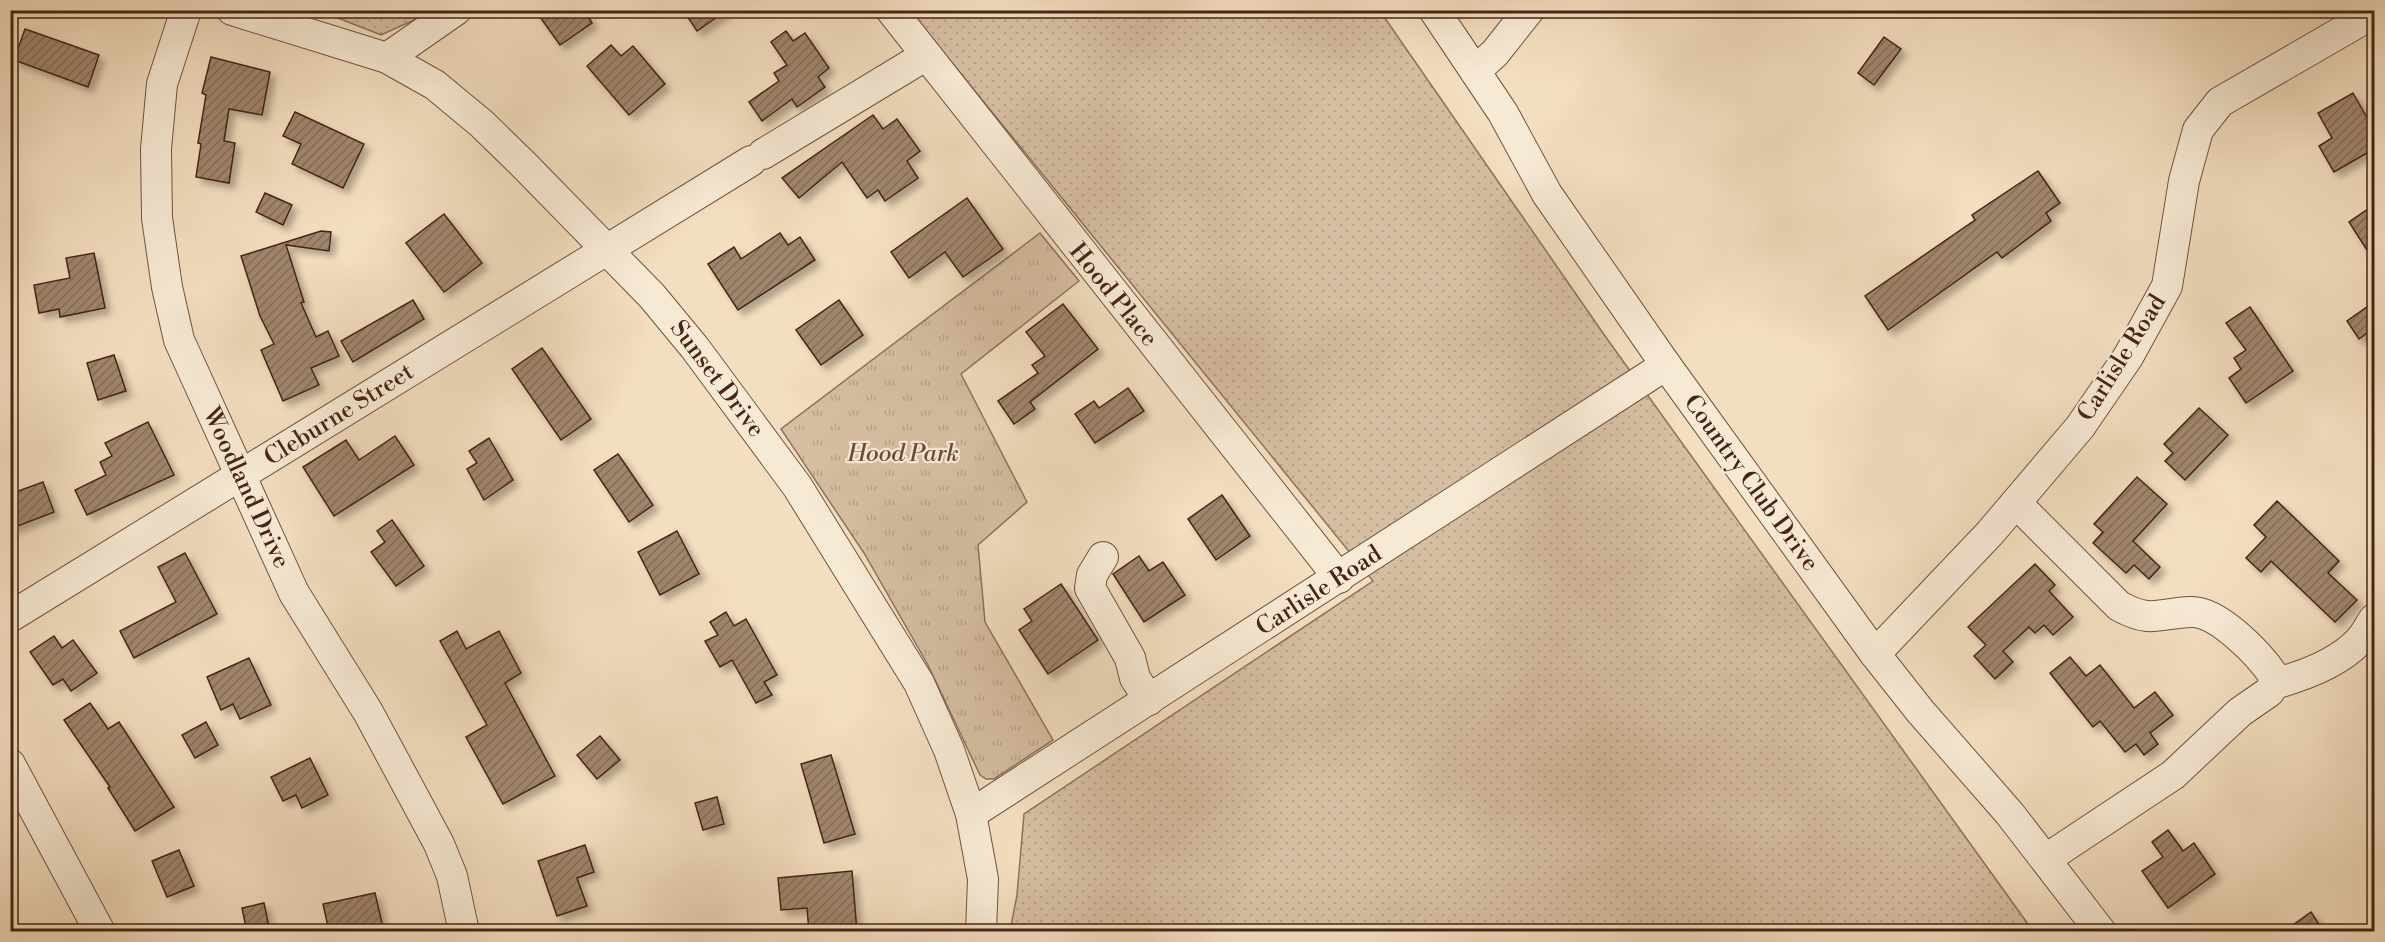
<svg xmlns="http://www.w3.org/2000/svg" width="2385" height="942" font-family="'Libre Bodoni',serif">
  <defs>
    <pattern id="grass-dots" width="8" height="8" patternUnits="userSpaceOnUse" patternTransform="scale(1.5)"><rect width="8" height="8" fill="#d6bea2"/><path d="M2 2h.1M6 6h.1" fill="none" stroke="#b9a38b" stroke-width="1.8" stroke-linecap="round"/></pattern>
    <pattern id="park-tufts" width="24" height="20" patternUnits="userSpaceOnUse" patternTransform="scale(1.5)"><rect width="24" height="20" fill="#d6bea2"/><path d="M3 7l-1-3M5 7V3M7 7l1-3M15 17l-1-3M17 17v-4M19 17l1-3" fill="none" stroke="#b9a38b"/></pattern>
    <pattern id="building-hatch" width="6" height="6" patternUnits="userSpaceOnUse" patternTransform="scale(1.5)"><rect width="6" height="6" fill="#a0856e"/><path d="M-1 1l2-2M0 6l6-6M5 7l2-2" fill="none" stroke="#846d59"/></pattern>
    <filter id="shadow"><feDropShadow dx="5.5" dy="5.5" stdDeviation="3" flood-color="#0004"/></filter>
  </defs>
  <rect width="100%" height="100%" fill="#f3debf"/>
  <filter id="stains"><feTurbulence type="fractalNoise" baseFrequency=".00333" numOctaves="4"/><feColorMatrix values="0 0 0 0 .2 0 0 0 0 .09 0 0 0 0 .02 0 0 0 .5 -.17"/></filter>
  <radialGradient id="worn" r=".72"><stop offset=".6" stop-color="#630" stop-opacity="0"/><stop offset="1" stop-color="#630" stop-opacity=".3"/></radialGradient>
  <!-- grass -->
  <g fill="url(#grass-dots)" stroke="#8e715c" stroke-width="1.5">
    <polygon points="320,11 434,11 381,35"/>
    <polygon points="910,11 1380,11 1605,336 2033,931 1010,931 1017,895 1024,814 1373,581"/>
  </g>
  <!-- park -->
  <polygon fill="url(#park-tufts)" stroke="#8e715c" stroke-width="1.5" points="1040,233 1079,281 961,374 1027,502 978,545 985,622 1053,740 994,779 986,779 980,775 928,665 864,553 781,429"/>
  <!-- building -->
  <g fill="url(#building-hatch)" stroke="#472416" stroke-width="1.5" filter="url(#shadow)">
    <polygon points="535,10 584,10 592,23 560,45"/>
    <polygon points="683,10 727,10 697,31"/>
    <polygon points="25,29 99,55 88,87 14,60"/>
    <polygon points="786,31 793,41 805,33 829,68 818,77 825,87 797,107 792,99 762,121 749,102 779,81 774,73 787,65 771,42"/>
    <polygon points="1884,37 1901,49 1874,85 1858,73"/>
    <polygon points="611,45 621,56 633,46 665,84 629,115 587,66"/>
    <polygon points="211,57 270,72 262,115 229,109 224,141 235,143 229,183 196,177 201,144 198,143 206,95 202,93"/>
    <polygon points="2353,93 2374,130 2374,149 2334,172 2319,146 2332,138 2318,113"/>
    <polygon points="295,112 364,144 343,188 292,164 301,144 283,136"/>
    <polygon points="873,115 883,129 897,119 920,151 907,161 918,178 885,201 878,190 867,198 842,162 799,198 782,178"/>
    <polygon points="2038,171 2060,203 2046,213 2051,221 2002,258 1997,252 1888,330 1865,296 1975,220 1972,215"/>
    <polygon points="265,193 292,205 283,225 256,212"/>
    <polygon points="967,198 1003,249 963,277 945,252 909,278 891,252"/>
    <polygon points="2374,205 2374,261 2349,222"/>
    <polygon points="444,214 482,263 444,292 406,243"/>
    <polygon points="321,231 331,232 329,251 286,245 304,302 301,303 316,337 328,331 339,356 311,368 319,385 283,401 261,350 274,344 260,316 241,256"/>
    <polygon points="780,233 788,245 800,237 815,260 738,310 708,264 734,247 741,259"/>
    <polygon points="94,253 105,308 60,317 59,309 39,313 34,285 70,278 66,258"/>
    <polygon points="413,300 424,319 353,362 341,341"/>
    <polygon points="839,300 863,335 821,365 796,330"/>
    <polygon points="2374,302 2374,328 2359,339 2347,321"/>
    <polygon points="1063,304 1098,349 1030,402 1035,409 1014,424 998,401 1038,373 1032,365 1045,356 1026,332"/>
    <polygon points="2250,307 2293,371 2246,403 2229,378 2241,369 2234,358 2246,350 2226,323"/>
    <polygon points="542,348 591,419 561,440 512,369"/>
    <polygon points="114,355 126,391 98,400 87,363"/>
    <polygon points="1128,388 1144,411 1095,443 1075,414 1094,401 1099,408"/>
    <polygon points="2199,408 2228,435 2185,480 2165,461 2173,453 2164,444"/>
    <polygon points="148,422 174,475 87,515 75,490 106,475 100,462 112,456 105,443"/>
    <polygon points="395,436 414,465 334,516 303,467 346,440 359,460"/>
    <polygon points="489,438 513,480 484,500 467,469 477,463 469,451"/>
    <polygon points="618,454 653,505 629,522 594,470"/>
    <polygon points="2137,477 2167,504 2133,541 2160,567 2149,579 2134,565 2126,573 2093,543 2103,532 2094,524"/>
    <polygon points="43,482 54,512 10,529 10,494"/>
    <polygon points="1222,495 1250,536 1216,560 1188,519"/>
    <polygon points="2277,501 2339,561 2328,573 2357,600 2335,622 2271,561 2261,572 2246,558 2266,537 2254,525"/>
    <polygon points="392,520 424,566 396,586 371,552 385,542 377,531"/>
    <polygon points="677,531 699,574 660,595 638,552"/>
    <polygon points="185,553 217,614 134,658 120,631 176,602 158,567"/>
    <polygon points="1139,556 1149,571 1163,562 1185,595 1144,622 1113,574"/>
    <polygon points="2035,564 2055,585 2049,591 2073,617 2053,635 2044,625 2035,633 2029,627 2003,651 2013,662 1995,679 1974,656 1986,645 1968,627"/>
    <polygon points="1061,584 1098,640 1048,674 1019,630 1032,621 1024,609"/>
    <polygon points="726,612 734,626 746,619 777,675 764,682 772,695 756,703 732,660 720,667 705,641 718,635 710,622"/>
    <polygon points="457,631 466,649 499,631 521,673 505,683 555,776 503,804 466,737 487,725 440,641"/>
    <polygon points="54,636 62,648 73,640 97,673 71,691 63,679 53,685 30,652"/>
    <polygon points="2070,657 2086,676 2100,665 2134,708 2155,692 2173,715 2150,733 2158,744 2144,755 2136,744 2125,752 2100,721 2093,727 2050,673"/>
    <polygon points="249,658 271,705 240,719 233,704 221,710 207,677"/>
    <polygon points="90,703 108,729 119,722 174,807 135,831 108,788 110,787 64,720"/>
    <polygon points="206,722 218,745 195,758 182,735"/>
    <polygon points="600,736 620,760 597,779 577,755"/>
    <polygon points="831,755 855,834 824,843 801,764"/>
    <polygon points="310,758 328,795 302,808 296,795 283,801 271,777"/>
    <polygon points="717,797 724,824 703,830 695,803"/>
    <polygon points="2168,830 2183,851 2194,843 2215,874 2168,908 2142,871 2163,857 2152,842"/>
    <polygon points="585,845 594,872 577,878 587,906 557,916 538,861"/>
    <polygon points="179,850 194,886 167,897 152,861"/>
    <polygon points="852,871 857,932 809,932 807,908 781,910 778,878"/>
    <polygon points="375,893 384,932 345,932 344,928 329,931 323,904"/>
    <polygon points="264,903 270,932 247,932 242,908"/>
    <polygon points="2311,912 2324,932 2283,932"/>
  </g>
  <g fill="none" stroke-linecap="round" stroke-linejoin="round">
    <!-- minor casing -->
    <g stroke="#725240" stroke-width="32">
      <g id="minor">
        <polyline points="186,10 162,84 156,149 157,218 167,287 179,340 294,593 368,712 439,844 452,876 464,932"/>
        <polyline points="232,10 387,58 435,85 482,124 524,165 652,296 695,348 797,486 919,683 949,750 971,814 983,879 981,932"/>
        <polyline points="891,10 1339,578"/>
        <polyline points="1434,10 1503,113 1547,194 1666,365 1875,654 1920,711 2010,814 2101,932"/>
        <polyline points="387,58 456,10"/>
        <polyline points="1475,71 1495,53 1529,10"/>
        <polyline points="763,154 925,56"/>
        <path d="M 2016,503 L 2119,606 C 2152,624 2158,613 2191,612 C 2218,611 2259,654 2274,676 L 2274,684 L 2269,692 L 2240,712 L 2173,775 L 2046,859"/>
        <polyline points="1103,557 1092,575 1090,588 1130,658 1135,678 1149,700"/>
        <polyline points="10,617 751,161"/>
        <polyline points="1875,654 1990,533 2080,427 2128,357 2167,286 2184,181 2198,130 2220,102 2374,13"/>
        <path d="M 2274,684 C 2303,676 2337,664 2358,642 C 2365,636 2369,626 2374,619"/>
        <polyline points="10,764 100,932"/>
        <polyline points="971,814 1666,365"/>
      </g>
    </g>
    <!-- minor -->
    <use href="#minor" stroke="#f7ead5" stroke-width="30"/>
  </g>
  <g text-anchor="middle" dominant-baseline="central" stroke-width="4.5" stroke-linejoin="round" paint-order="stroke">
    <!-- street labels -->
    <g font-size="24" fill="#472416" stroke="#f7ead5">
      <text transform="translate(1113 295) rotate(51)">Hood Place</text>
      <text transform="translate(2122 358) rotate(-58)">Carlisle Road</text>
      <text transform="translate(717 379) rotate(53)">Sunset Drive</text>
      <text transform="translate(339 415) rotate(-32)">Cleburne Street</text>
      <text transform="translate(1751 483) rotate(54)">Country Club Drive</text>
      <text transform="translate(246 488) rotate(65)">Woodland Drive</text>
      <text transform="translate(1319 591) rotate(-33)">Carlisle Road</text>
    </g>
    <!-- park labels -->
    <g font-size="24" font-style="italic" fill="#6b4a39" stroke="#f7ead5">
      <text x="903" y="454">Hood Park</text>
    </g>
  </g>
  <!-- margin -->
  <rect width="2385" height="942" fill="none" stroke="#f3debf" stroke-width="36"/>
  <rect x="12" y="12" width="2361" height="918" fill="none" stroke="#472416" stroke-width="3"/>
  <rect x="18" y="18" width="2349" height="906" fill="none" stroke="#472416" stroke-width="1.5"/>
  <rect width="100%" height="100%" filter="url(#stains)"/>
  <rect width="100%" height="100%" fill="url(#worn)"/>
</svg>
